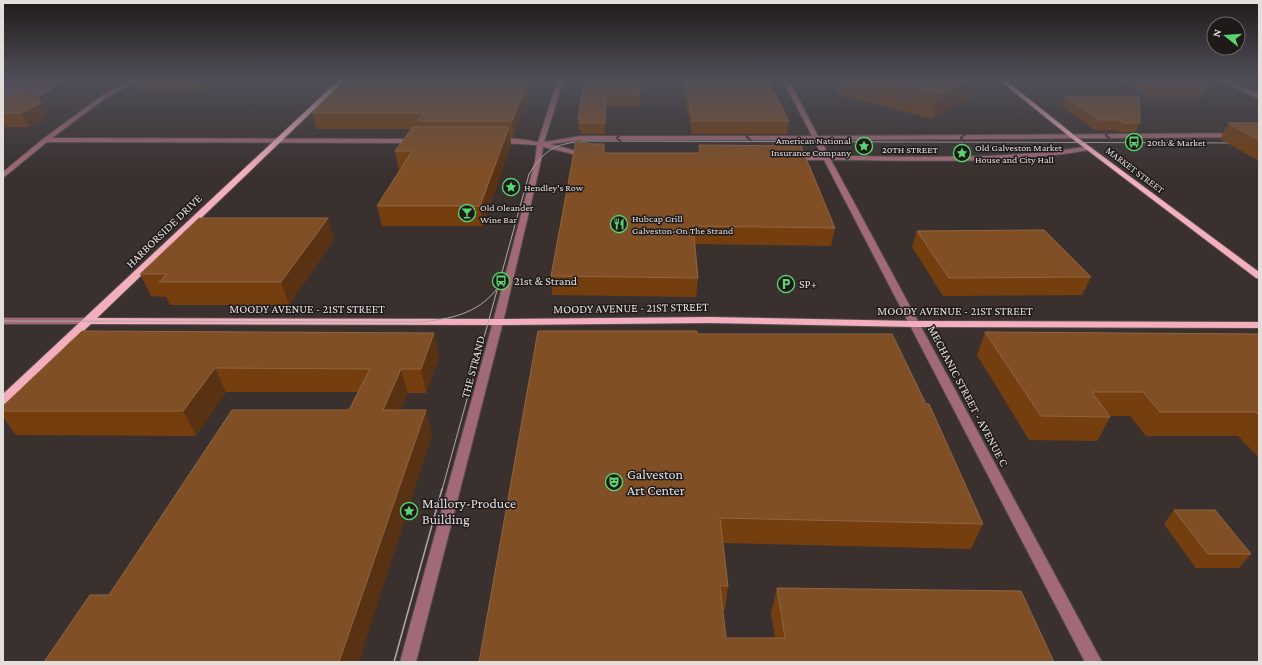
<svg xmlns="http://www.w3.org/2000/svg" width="1262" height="665" font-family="'Crimson Pro',serif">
  <rect width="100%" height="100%" fill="#3a312f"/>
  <!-- water -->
  <polygon fill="#91537c" points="3,79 67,79 44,94 3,115"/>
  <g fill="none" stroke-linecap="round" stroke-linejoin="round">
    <!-- minor casing -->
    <g stroke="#554d4b" stroke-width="2">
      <g id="minor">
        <polygon points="134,79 141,79 107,97 52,138 415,139 418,141 415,143 47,142 3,178 3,172 43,139 103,95"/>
        <path d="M 558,79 L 564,79 L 544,142 L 581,136 L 812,136 L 782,79 L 788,79 L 818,136 L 1259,133 L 1259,137 L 821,140 L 829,156 C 916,156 1003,161 1089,146 L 1092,148 L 1089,150 C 1004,165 917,160 831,160 L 1102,662 L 1085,662 L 824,160 L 794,160 L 791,158 L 794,156 L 822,156 L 814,140 L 581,140 L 550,144 L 588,154 L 589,155 L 586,157 L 543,147 L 541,161 L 503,322 L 416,662 L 400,662 L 493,322 L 535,161 L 537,145 C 528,144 498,144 494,141 C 502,135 527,140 538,142 Z"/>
        <polygon points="1217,79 1225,79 1259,95 1259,99"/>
        <polygon points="3,318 88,318 93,321 88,324 3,324"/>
      </g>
    </g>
    <!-- major casing -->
    <g stroke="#554d4b" stroke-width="2">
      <g id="major">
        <polygon points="340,79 346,79 97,318 498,319 709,317 914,321 1259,322 1259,328 914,327 709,323 498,325 91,324 7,403 3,404 3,394"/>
        <polygon points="998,79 1004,79 1074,135 1259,272 1259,279 1256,278 1070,137"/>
      </g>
    </g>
    <!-- minor -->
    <use href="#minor" fill="#a16a76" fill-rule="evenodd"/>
    <!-- major -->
    <use href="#major" fill="#f3afbd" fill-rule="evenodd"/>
    <!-- tram-far1 -->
    <g stroke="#b0a9a8" stroke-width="1">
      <path d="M 3,321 L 421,322 C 450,319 477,314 496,290"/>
      <path d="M 442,490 L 529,174 C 545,149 555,144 584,141 L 1259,143"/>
    </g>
    <!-- tram -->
    <polyline stroke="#b0a9a8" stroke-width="1.5" points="394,662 442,489"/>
  </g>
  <!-- wall -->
  <g fill="#753e0f">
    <polygon points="133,79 220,79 202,91 138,91"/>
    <polygon points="536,79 513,137 510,137 511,144 483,226 382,226 377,206 400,170 399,170 395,151 411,129 316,129 312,113"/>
    <polygon points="586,79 643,79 642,90 640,90 640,106 606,106 605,134 581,134 581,130 579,130 578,119"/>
    <polygon points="681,79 767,79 789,121 787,134 692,134"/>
    <polygon points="839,79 983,79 979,93 932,119 836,94"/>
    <polygon points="1119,79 1199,79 1209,84 1202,97 1150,97"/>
    <polygon points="1065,96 1140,123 1135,132 1119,132 1115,130 1095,130 1062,106"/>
    <polygon points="3,99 47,117 29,127 3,127"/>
    <polygon points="1228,123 1259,123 1259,161 1220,139"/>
    <polygon points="1131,134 1138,139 1135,144 1129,139"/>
    <polygon points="593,144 604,144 604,153 698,153 699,145 835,228 831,246 694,244 698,278 696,297 552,295 551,276"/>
    <polygon points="917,231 1091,277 1082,295 943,296 912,247"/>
    <polygon points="334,239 289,305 170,305 166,297 151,296 140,274"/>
    <polygon points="82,331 434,333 439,357 426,393 408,393 400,410 432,435 349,410 358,392 226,392 196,436 16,435 3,417 3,406"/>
    <polygon points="985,332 1259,334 1259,458 1238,436 1146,436 1130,416 1109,416 1110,417 1097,441 1029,440 977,355"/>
    <polygon points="698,334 983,524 971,549 723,543 728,586 725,610 723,610 726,638 775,638 771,613 777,588 1054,662 479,662"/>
    <polygon points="1174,510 1251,554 1239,568 1196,568 1164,524"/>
  </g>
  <!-- shaded-wall -->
  <g fill="#593213">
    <polygon points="198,79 220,79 202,91"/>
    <polygon points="529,79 536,79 513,137 512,121"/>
    <polygon points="967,79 983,79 979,93 932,119 939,94"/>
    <polygon points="606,95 606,106 605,134 605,123"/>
    <polygon points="41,103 47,117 29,127 21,113"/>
    <polygon points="509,127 511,144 483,226 480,206"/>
    <polygon points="328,218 334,239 289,305 281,282"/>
    <polygon points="434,333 439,357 426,393 421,369"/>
    <polygon points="215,368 226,392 196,436 183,411"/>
    <polygon points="401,369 408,393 390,435 383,410"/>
    <polygon points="426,410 432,435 359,662 339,662"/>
  </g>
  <!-- building -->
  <g fill="#814f25" stroke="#906542">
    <polygon points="347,79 529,79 512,121 418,121 423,113 312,113"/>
    <polygon points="586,79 640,79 640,95 606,95 605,123 580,123 581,119 578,119 584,85 585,85"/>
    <polygon points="684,79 767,79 789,121 693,121"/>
    <polygon points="879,79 967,79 939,94"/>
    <polygon points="1147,79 1199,79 1209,84 1156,84"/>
    <polygon points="29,86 41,103 21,113 3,113 3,99"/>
    <polygon points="1065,96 1139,96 1140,123 1123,123 1120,120 1099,120"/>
    <polygon points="1228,123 1259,123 1259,140"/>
    <polygon points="413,127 509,127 480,206 377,206 412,151 395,151"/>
    <polygon points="1131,134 1138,134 1138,139"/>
    <polygon points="576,141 593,144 604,144 604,153 701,153 699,145 801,146 835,228 693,226 698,278 551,276"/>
    <polygon points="199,218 328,218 281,282 159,282 167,274 140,274"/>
    <polygon points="1044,230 1091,277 949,278 917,231"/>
    <polygon points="82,331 434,333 421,369 401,369 383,410 426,410 339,662 44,662 90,595 109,595 232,410 349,410 370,369 215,368 183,411 3,411 3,406"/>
    <polygon points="538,331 697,331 698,334 892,334 926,404 929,404 983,524 720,518 728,586 720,586 726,638 785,638 777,588 1021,591 1054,662 479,662"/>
    <polygon points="985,332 1259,334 1259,416 1256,412 1160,412 1143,392 1092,392 1110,417 1041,416"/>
    <polygon points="1174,510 1215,510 1251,554 1208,554"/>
  </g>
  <!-- one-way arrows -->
  <defs><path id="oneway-chevron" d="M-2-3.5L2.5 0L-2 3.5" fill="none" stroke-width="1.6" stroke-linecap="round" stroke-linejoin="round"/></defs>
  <g stroke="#453235">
    <use href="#oneway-chevron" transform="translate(1108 135) rotate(180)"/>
    <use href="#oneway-chevron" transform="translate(749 137) rotate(180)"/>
    <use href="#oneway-chevron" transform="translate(619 138) rotate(180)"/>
    <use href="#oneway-chevron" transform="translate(963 138) rotate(180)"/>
  </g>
  <!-- sky -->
  <linearGradient id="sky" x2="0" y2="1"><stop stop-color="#201b1a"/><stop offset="0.46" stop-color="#4f4e58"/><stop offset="1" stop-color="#4f4e58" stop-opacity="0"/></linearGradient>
  <rect width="1262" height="172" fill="url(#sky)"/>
  <!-- icons -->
  <defs>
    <g id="bus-ring" transform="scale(0.9)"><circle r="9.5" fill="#1e1a19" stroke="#59d56f" stroke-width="1.5"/><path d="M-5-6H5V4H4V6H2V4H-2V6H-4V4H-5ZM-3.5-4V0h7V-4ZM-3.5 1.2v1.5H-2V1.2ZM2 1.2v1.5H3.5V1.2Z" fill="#59d56f"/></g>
    <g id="sight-ring" transform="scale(0.9)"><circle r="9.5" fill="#1e1a19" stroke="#59d56f" stroke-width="1.5"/><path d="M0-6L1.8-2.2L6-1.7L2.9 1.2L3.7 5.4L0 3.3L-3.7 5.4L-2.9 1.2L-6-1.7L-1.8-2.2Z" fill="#59d56f"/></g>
    <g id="bar-ring" transform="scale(0.9)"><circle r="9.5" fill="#1e1a19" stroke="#59d56f" stroke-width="1.5"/><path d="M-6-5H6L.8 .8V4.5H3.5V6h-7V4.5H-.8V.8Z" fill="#59d56f"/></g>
    <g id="restaurant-ring" transform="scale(0.9)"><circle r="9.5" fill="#1e1a19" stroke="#59d56f" stroke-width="1.5"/><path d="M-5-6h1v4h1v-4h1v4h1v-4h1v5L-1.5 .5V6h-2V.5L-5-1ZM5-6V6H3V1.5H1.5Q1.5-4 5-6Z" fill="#59d56f"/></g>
    <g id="parking-ring" transform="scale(0.9)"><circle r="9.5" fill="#1e1a19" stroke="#59d56f" stroke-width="1.5"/><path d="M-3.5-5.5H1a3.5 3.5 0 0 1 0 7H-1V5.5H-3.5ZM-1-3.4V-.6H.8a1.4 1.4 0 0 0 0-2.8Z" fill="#59d56f"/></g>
    <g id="theatre-ring" transform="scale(0.9)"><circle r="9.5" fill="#1e1a19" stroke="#59d56f" stroke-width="1.5"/><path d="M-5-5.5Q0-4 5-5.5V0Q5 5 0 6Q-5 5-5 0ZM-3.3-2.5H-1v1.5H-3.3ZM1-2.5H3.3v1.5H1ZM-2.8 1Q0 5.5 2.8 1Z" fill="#59d56f"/></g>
  </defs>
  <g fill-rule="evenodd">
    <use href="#bus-ring" x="1134" y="142"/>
    <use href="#sight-ring" x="864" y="146"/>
    <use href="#sight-ring" x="962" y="153"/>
    <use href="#sight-ring" x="511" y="187"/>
    <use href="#bar-ring" x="467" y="213"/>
    <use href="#restaurant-ring" x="619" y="224"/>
    <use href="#bus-ring" x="501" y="281"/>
    <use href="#parking-ring" x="786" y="284"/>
    <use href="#theatre-ring" x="614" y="482"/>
    <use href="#sight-ring" x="409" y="511"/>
  </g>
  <g text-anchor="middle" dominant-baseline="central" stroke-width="3" stroke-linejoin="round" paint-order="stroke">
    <!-- far-poi labels -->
    <g font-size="10" fill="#e3dddc" stroke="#1e1a19" text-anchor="start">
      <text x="851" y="140" text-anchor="end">American National<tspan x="851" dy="12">Insurance Company</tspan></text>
      <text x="1147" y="142">20th &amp; Market</text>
      <text x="975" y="147">Old Galveston Market<tspan x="975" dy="12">House and City Hall</tspan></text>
      <text x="524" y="187">Hendley's Row</text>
      <text x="480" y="207">Old Oleander<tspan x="480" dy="12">Wine Bar</tspan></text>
      <text x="632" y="218">Hubcap Grill<tspan x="632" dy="12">Galveston-On The Strand</tspan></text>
    </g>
    <!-- far-street labels -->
    <g font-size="10" fill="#e3dddc" stroke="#1e1a19">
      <text x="910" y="149">20TH STREET</text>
      <text transform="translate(1135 170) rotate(37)">MARKET STREET</text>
    </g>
    <!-- street labels -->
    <g font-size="12" fill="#e3dddc" stroke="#1e1a19">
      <text transform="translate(164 231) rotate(-44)">HARBORSIDE DRIVE</text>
      <text transform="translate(631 308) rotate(-1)">MOODY AVENUE - 21ST STREET</text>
      <text x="307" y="309">MOODY AVENUE - 21ST STREET</text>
      <text x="955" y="311">MOODY AVENUE - 21ST STREET</text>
      <text transform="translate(473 367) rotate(-75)">THE STRAND</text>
      <text transform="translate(968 396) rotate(62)">MECHANIC STREET - AVENUE C</text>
    </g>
    <!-- poi labels -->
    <g font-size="12" fill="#e3dddc" stroke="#1e1a19" text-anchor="start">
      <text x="514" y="281">21st &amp; Strand</text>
      <text x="799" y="284">SP+</text>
    </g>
    <!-- near-poi labels -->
    <g font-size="14" fill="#e3dddc" stroke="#1e1a19" text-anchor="start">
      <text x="627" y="474">Galveston<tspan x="627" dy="16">Art Center</tspan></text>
      <text x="422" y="503">Mallory-Produce<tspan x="422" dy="16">Building</tspan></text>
    </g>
  </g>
  <!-- border -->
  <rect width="1262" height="665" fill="none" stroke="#e3dddc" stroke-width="8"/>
  <!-- north arrow -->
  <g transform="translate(1226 36) rotate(287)"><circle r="19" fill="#1e1a19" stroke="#6d6867"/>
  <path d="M0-3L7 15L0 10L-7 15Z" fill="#59d56f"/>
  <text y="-6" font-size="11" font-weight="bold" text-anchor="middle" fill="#e3dddc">N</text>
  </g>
</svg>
